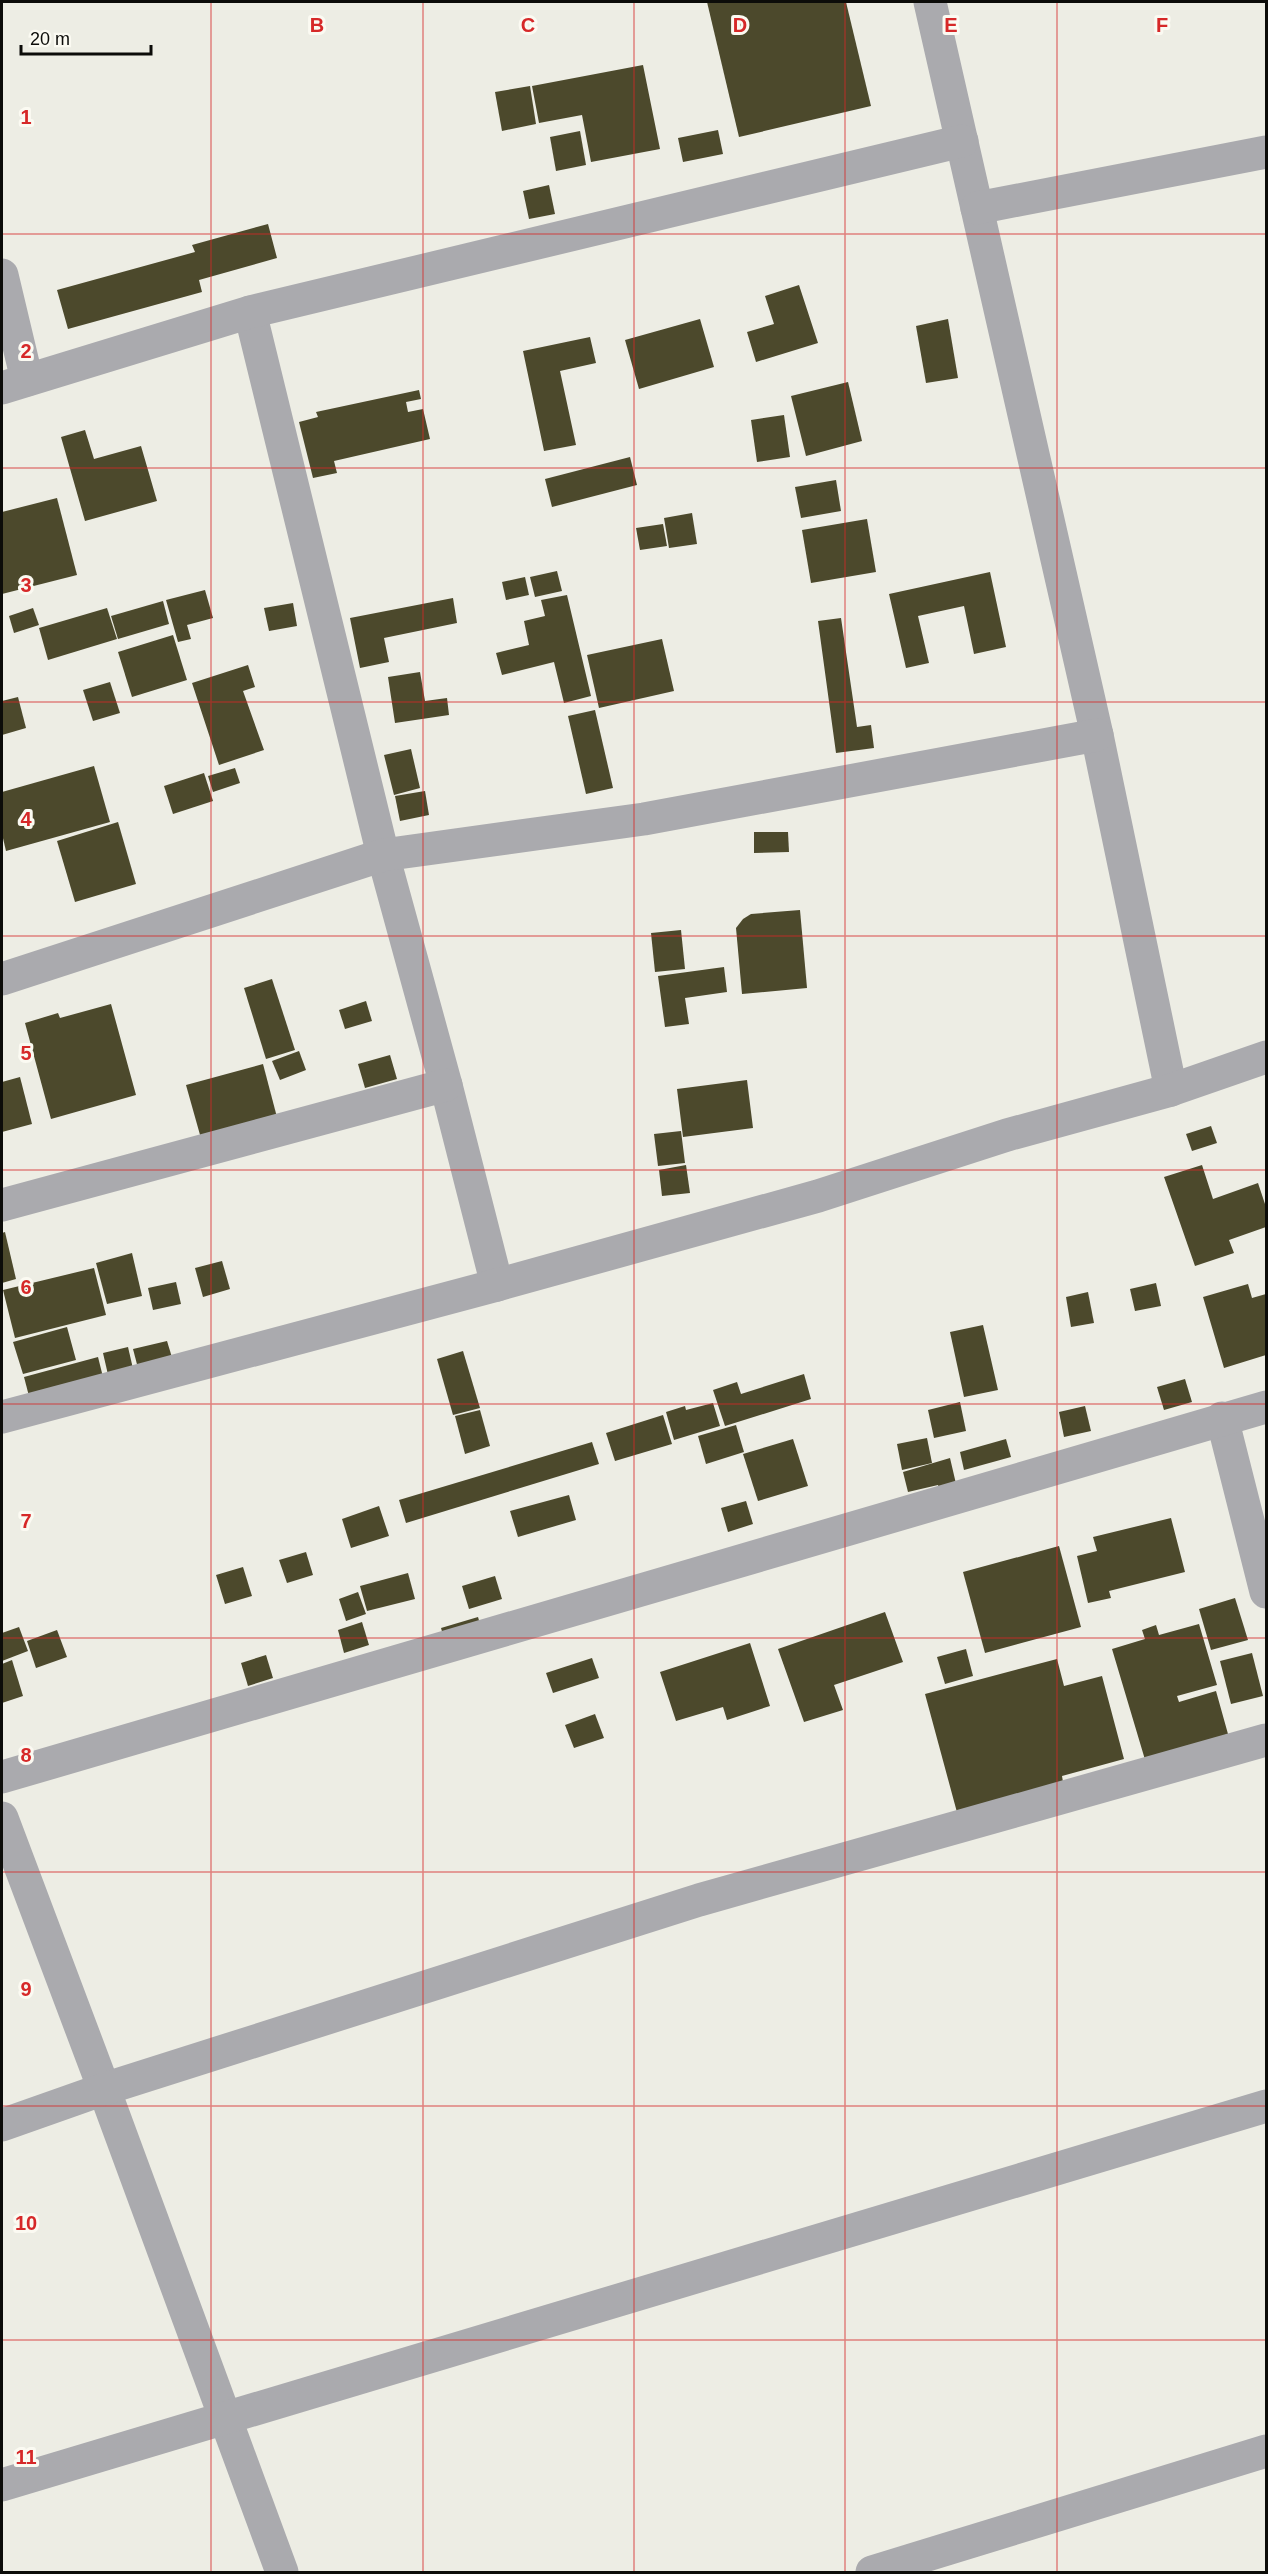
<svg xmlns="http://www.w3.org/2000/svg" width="1268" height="2574" font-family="Helvetica,sans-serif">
  <rect width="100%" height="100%" fill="#edede4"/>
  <!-- building -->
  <g fill="#4c492c">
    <polygon points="707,2 846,2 871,106 739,137"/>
    <polygon points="643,65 660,149 591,162 582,115 539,123 532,86"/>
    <polygon points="530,86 536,124 502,131 495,92"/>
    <polygon points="718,130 723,154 683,162 678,138"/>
    <polygon points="580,131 586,165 556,171 550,137"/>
    <polygon points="549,185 555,214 529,219 523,191"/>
    <polygon points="268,224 277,258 199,280 202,292 68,329 57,290 195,252 192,245"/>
    <polygon points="799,285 818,343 756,362 747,332 774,324 765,296"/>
    <polygon points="700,319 714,367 639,389 625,340"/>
    <polygon points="948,319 958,378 926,383 916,326"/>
    <polygon points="590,337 596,363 560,371 576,445 544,451 523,351"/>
    <polygon points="848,382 862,441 806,456 791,396"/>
    <polygon points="419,390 421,399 406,402 408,412 423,409 430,439 334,461 337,473 313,478 299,422 318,417 316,412"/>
    <polygon points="784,415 790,457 757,462 751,420"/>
    <polygon points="85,430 94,459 141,446 157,501 85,521 61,437"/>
    <polygon points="630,457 637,485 552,507 545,479"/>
    <polygon points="836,480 841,511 801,518 795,487"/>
    <polygon points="57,498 77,575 2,594 2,512"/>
    <polygon points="692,513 697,544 669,548 664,518"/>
    <polygon points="867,519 876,572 811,583 802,530"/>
    <polygon points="663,524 667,546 640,550 636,528"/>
    <polygon points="557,571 562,591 535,597 530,577"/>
    <polygon points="990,572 1006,647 974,654 964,606 918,616 929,663 906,668 889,594"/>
    <polygon points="525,577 529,595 506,600 502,582"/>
    <polygon points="205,590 213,618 187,625 191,639 178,642 166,600"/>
    <polygon points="567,595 591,696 564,703 554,662 502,675 496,653 529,645 524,621 545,616 541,600"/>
    <polygon points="453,598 457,623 384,638 389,662 360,668 350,618"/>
    <polygon points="163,601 169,624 118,639 111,616"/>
    <polygon points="293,603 297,626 269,631 264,608"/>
    <polygon points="33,608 39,625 14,633 9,616"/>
    <polygon points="107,608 117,639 48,660 39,628"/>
    <polygon points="841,618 857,727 871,725 874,748 836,753 818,621"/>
    <polygon points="173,635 187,680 132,697 118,652"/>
    <polygon points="662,639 674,691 599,708 587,655"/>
    <polygon points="248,665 255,687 243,691 264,750 219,765 192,683"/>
    <polygon points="420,672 425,701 447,698 449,715 395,723 388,677"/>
    <polygon points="110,682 120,713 93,721 83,690"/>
    <polygon points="18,697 26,728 2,735 2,701"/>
    <polygon points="595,710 613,788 586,794 568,716"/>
    <polygon points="411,749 420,788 394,795 384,755"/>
    <polygon points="94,766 110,822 6,851 2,834 2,792"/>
    <polygon points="235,768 240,783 213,792 208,776"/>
    <polygon points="204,773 213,801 173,814 164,786"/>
    <polygon points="425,791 429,815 400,821 395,796"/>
    <polygon points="118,822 136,884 75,902 57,841"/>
    <polygon points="754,832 788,832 789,852 754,853"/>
    <polygon points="800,910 807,988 742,994 736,928 743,919 751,914"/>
    <polygon points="681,930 685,969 655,972 651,933"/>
    <polygon points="724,967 727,992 685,998 689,1024 665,1027 658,976"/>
    <polygon points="272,979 295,1050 266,1059 244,988"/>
    <polygon points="366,1001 372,1021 345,1029 339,1010"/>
    <polygon points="111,1004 136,1095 51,1119 25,1023 58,1013 60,1018"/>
    <polygon points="299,1051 306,1070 280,1080 272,1061"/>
    <polygon points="390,1055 397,1079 365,1088 358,1064"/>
    <polygon points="263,1064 278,1121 202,1142 186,1085"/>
    <polygon points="20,1077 32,1124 2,1132 2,1082"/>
    <polygon points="747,1080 753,1128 683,1137 677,1089"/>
    <polygon points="1211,1126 1217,1143 1192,1151 1186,1134"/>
    <polygon points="681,1131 685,1163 658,1166 654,1134"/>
    <polygon points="686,1165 690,1193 662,1196 659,1170"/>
    <polygon points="1202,1165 1213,1199 1258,1183 1266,1207 1266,1227 1229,1240 1234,1253 1195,1266 1164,1177"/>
    <polygon points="5,1232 16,1279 2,1283 2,1233"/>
    <polygon points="132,1253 142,1296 107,1304 96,1263"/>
    <polygon points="222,1261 230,1289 203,1297 195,1268"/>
    <polygon points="94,1268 106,1315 15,1338 3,1290"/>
    <polygon points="176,1282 181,1304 153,1310 148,1288"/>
    <polygon points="1156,1283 1161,1306 1135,1311 1130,1289"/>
    <polygon points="1248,1284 1252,1298 1266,1294 1266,1355 1224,1368 1203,1297"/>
    <polygon points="1088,1292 1094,1323 1071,1327 1066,1297"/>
    <polygon points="983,1325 998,1390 964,1397 950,1332"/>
    <polygon points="67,1327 76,1360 23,1374 13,1342"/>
    <polygon points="167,1341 174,1364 139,1372 133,1349"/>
    <polygon points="128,1347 134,1373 109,1379 103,1353"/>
    <polygon points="463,1351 480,1408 453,1415 437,1359"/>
    <polygon points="98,1357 104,1381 30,1400 24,1377"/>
    <polygon points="804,1374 811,1399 725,1426 713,1390 737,1382 741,1394"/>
    <polygon points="1185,1379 1192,1402 1164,1410 1157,1387"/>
    <polygon points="960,1402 966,1431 934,1438 928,1410"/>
    <polygon points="713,1403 720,1426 674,1440 666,1412 685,1406 686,1410"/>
    <polygon points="1085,1406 1091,1431 1064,1437 1059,1412"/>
    <polygon points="480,1410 490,1446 465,1454 455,1416"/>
    <polygon points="663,1415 672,1444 615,1461 606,1433"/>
    <polygon points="736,1425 744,1452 706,1464 698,1436"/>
    <polygon points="927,1438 932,1463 902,1470 897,1444"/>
    <polygon points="793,1439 808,1486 758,1501 743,1454"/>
    <polygon points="1006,1439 1011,1457 964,1470 960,1452"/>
    <polygon points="592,1442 599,1464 406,1523 399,1500"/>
    <polygon points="950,1458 957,1488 940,1492 938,1485 908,1492 903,1472"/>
    <polygon points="569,1495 576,1520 518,1537 510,1511"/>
    <polygon points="746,1501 753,1524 728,1532 721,1508"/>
    <polygon points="379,1506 389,1536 351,1548 342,1519"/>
    <polygon points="1171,1518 1185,1572 1109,1591 1111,1598 1088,1603 1077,1556 1097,1551 1093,1537"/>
    <polygon points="1059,1546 1081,1627 985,1653 963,1572"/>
    <polygon points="306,1552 313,1575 287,1583 279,1560"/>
    <polygon points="243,1567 252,1596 225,1604 216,1575"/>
    <polygon points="408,1573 415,1599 367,1611 360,1586"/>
    <polygon points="495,1576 502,1599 469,1609 462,1586"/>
    <polygon points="358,1592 366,1614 346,1621 339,1599"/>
    <polygon points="1235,1598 1248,1640 1211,1650 1199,1609"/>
    <polygon points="885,1612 903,1662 834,1685 843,1710 804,1722 778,1649"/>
    <polygon points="478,1617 482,1631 445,1642 441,1628"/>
    <polygon points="362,1622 369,1645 344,1653 338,1630"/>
    <polygon points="1199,1624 1217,1685 1177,1696 1179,1702 1216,1691 1228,1734 1146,1763 1112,1649 1145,1639 1142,1630 1156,1625 1159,1635"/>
    <polygon points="19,1627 28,1651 2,1661 2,1633"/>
    <polygon points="57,1630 67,1657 36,1668 27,1641"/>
    <polygon points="750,1643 770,1706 727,1720 723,1707 676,1721 660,1672"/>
    <polygon points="966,1649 973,1676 945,1684 937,1657"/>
    <polygon points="1252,1653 1263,1696 1231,1704 1220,1661"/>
    <polygon points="266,1655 273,1678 248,1686 241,1663"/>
    <polygon points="592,1658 599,1678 553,1693 546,1673"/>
    <polygon points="1057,1659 1064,1686 1102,1676 1124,1759 1062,1776 1064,1788 958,1816 925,1694"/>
    <polygon points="12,1660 23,1696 2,1703 2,1664"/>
    <polygon points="595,1714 604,1738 574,1748 565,1725"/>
  </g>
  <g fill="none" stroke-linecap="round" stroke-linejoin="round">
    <!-- minor -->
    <g stroke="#aaaaae" stroke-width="33">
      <polyline points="930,2 1097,735 1171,1090"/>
      <polyline points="977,208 1266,152"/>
      <polyline points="2,275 27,380"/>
      <polyline points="250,312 383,855 446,1085 497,1285"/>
      <polyline points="2,388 250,312 962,141"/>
      <polyline points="2,979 383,855 644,819 1097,735"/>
      <polyline points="2,1205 446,1085"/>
      <polyline points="2,1417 497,1285 818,1196 1007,1135 1171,1090 1266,1057"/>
      <polyline points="1222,1418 1266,1592"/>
      <polyline points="2,1777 1266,1407"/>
      <polyline points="2,1818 104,2089 282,2572"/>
      <polyline points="2,2125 104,2089 699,1900 1266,1740"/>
      <polyline points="2,2485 1266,2106"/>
      <polyline points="872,2572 1266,2451"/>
    </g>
  </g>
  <!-- grid -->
  <path fill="none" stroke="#d62828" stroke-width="1.5" stroke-opacity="0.55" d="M 211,2 L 211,2572M 423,2 L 423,2572M 634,2 L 634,2572M 845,2 L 845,2572M 1057,2 L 1057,2572M 2,234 L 1266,234M 2,468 L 1266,468M 2,702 L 1266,702M 2,936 L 1266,936M 2,1170 L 1266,1170M 2,1404 L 1266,1404M 2,1638 L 1266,1638M 2,1872 L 1266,1872M 2,2106 L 1266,2106M 2,2340 L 1266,2340"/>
  <g font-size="20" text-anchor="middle" font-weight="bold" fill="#d62828" stroke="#fbfaf2" stroke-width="6" stroke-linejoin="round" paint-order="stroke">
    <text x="317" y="32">B</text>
    <text x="528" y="32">C</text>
    <text x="740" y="32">D</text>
    <text x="951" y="32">E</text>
    <text x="1162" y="32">F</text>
    <text x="26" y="124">1</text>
    <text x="26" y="358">2</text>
    <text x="26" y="592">3</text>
    <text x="26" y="826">4</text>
    <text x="26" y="1060">5</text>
    <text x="26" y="1294">6</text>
    <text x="26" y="1528">7</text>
    <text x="26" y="1762">8</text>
    <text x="26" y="1996">9</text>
    <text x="26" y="2230">10</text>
    <text x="26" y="2464">11</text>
  </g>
  <!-- border -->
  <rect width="1268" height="2574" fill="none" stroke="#0c0c09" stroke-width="6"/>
  <!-- scale -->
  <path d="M21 45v9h130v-9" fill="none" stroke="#0c0c09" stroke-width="3"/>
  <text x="30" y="45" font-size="18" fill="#0c0c09" stroke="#fbfaf2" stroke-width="4.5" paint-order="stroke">20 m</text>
</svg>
